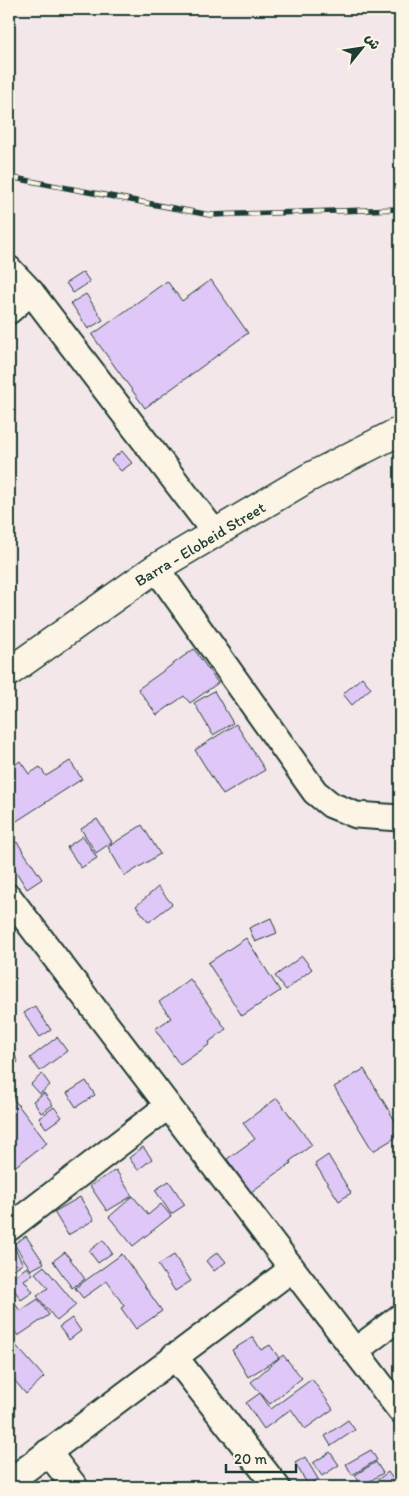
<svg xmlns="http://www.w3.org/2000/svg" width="409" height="1496" font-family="Itim,'Playpen Sans Arabic',sans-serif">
  <rect width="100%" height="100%" fill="#f3e7ea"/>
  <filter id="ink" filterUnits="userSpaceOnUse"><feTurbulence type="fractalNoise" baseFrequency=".02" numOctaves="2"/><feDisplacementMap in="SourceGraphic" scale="10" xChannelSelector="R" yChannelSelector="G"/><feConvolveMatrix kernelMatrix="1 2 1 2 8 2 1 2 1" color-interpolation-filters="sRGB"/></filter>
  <g filter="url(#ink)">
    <!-- building -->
    <g fill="#dfc7f7" stroke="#1f3d34">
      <polygon points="83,272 90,282 73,293 66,283"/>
      <polygon points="211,280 248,333 145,408 92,335 167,281 182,301"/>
      <polygon points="86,294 103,320 88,329 71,303"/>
      <polygon points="122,451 132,463 121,471 111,460"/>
      <polygon points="194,649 218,683 190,703 184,696 157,715 138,689"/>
      <polygon points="362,677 371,688 352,705 343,694"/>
      <polygon points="214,691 233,723 213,735 194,703"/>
      <polygon points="236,724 265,770 223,795 195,750"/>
      <polygon points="20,761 29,774 40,767 46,776 70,761 82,779 9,826 9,769"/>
      <polygon points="97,819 112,842 96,853 81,829"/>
      <polygon points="142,825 160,854 125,876 108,847"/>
      <polygon points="83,836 97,858 81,868 67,847"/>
      <polygon points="17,842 42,879 27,889 9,861 9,848"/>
      <polygon points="158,887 172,904 149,922 136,906"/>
      <polygon points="271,918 277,933 255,942 249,928"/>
      <polygon points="246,938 280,991 242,1016 208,963"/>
      <polygon points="302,956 312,969 286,990 275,976"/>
      <polygon points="190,979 226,1029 209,1042 210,1044 180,1065 155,1029 171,1018 159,1002"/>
      <polygon points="35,1006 51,1030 40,1037 24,1013"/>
      <polygon points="57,1037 67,1051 40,1071 30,1058"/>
      <polygon points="11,1049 18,1062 9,1067 9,1050"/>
      <polygon points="364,1069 400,1129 400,1135 373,1151 334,1087"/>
      <polygon points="42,1074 50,1085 40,1094 31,1084"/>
      <polygon points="86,1081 95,1095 76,1107 67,1093"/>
      <polygon points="9,1093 47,1143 9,1171"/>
      <polygon points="44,1093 53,1105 41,1113 33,1101"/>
      <polygon points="277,1098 312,1145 290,1161 291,1163 251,1192 227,1159 255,1139 243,1123"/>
      <polygon points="54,1107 62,1117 46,1128 39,1118"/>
      <polygon points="143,1147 152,1159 138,1170 129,1158"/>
      <polygon points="328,1155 351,1193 339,1201 315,1164"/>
      <polygon points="116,1170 132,1196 107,1211 90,1186"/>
      <polygon points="169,1181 185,1205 171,1214 155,1190"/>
      <polygon points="133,1196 148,1215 161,1204 171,1216 133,1246 109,1217"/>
      <polygon points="80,1197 94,1220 68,1235 54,1212"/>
      <polygon points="26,1236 44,1263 31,1270 14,1244"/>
      <polygon points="103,1240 112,1253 98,1263 89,1251"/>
      <polygon points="14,1247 23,1264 9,1271 9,1250"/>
      <polygon points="65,1252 85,1279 72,1288 53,1261"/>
      <polygon points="218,1252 226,1262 214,1271 206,1261"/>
      <polygon points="122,1254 162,1311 136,1329 121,1308 124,1306 107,1281 83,1298 75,1288"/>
      <polygon points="174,1255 191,1281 175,1291 158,1265"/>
      <polygon points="44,1266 76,1305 57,1321 37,1296 48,1288 35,1273"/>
      <polygon points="27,1267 33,1274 24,1280 33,1292 21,1300 9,1282 9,1280"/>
      <polygon points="9,1294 20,1311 38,1299 49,1315 18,1336 9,1323"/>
      <polygon points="72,1318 81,1331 69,1340 59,1327"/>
      <polygon points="253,1337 261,1350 270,1345 279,1358 248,1377 232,1350"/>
      <polygon points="12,1341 44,1377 26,1394 9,1374 9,1343"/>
      <polygon points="283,1355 302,1378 270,1404 251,1382"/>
      <polygon points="312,1379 333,1409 305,1429 291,1409 264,1429 246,1403 260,1393 271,1409"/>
      <polygon points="348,1420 355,1430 331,1446 325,1436"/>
      <polygon points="371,1450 377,1460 352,1475 346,1464"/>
      <polygon points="330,1452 339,1465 322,1476 313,1463"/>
      <polygon points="305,1457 318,1479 308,1485 295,1463"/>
      <polygon points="376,1462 383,1473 362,1486 355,1475"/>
      <polygon points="388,1472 397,1485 395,1487 368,1487"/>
    </g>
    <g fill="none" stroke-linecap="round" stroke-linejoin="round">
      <!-- minor casing -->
      <g stroke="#1f3d34" stroke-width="29">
        <g id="minor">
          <polyline points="9,269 31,292 215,533"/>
          <polyline points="9,311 31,292"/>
          <polyline points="156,568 315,792 331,805 356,815 400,818"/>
          <polyline points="9,897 400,1410"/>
          <polyline points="9,1228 168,1106"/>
          <polyline points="355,1351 400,1317"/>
          <polyline points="174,1356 277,1487"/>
          <polyline points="48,1452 75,1487"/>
          <polyline points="9,1482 292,1269"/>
        </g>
      </g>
      <!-- major casing -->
      <g stroke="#1f3d34" stroke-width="31">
        <polyline id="major" points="9,672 156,568 308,478 400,431"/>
      </g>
      <!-- minor -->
      <use href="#minor" stroke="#fcf5e5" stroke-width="25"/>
      <!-- major -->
      <use href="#major" stroke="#fcf5e5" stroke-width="28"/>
      <!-- rail casing -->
      <g stroke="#1f3d34" stroke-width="5.5">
        <polyline id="rail" points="9,177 210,215 400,209"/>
      </g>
      <!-- rail -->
      <use href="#rail" stroke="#fcf5e5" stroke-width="4" stroke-dasharray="11" stroke-linecap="butt"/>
    </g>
  </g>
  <g text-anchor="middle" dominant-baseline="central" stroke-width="4" stroke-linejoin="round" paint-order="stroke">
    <!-- street labels -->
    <g font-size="16" fill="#1f3d34" stroke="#fcf5e5">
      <text transform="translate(200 544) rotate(-31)">Barra - Elobeid Street</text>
    </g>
  </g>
  <!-- margin -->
  <rect width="409" height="1496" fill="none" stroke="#fcf5e5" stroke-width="30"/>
  <rect x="15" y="15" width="379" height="1466" fill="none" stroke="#1f3d34" stroke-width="2" filter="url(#ink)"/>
  <!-- north arrow -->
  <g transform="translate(362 48) rotate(60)" stroke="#fcf5e5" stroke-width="4" paint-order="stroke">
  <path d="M0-4L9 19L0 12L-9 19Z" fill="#1f3d34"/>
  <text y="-8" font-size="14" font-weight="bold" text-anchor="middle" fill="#1f3d34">ش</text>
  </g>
  <!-- scale -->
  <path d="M226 1464v8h70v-8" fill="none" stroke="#1f3d34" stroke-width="2.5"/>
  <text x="234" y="1464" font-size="15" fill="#1f3d34" stroke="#fcf5e5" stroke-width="4" paint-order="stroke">20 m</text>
</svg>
